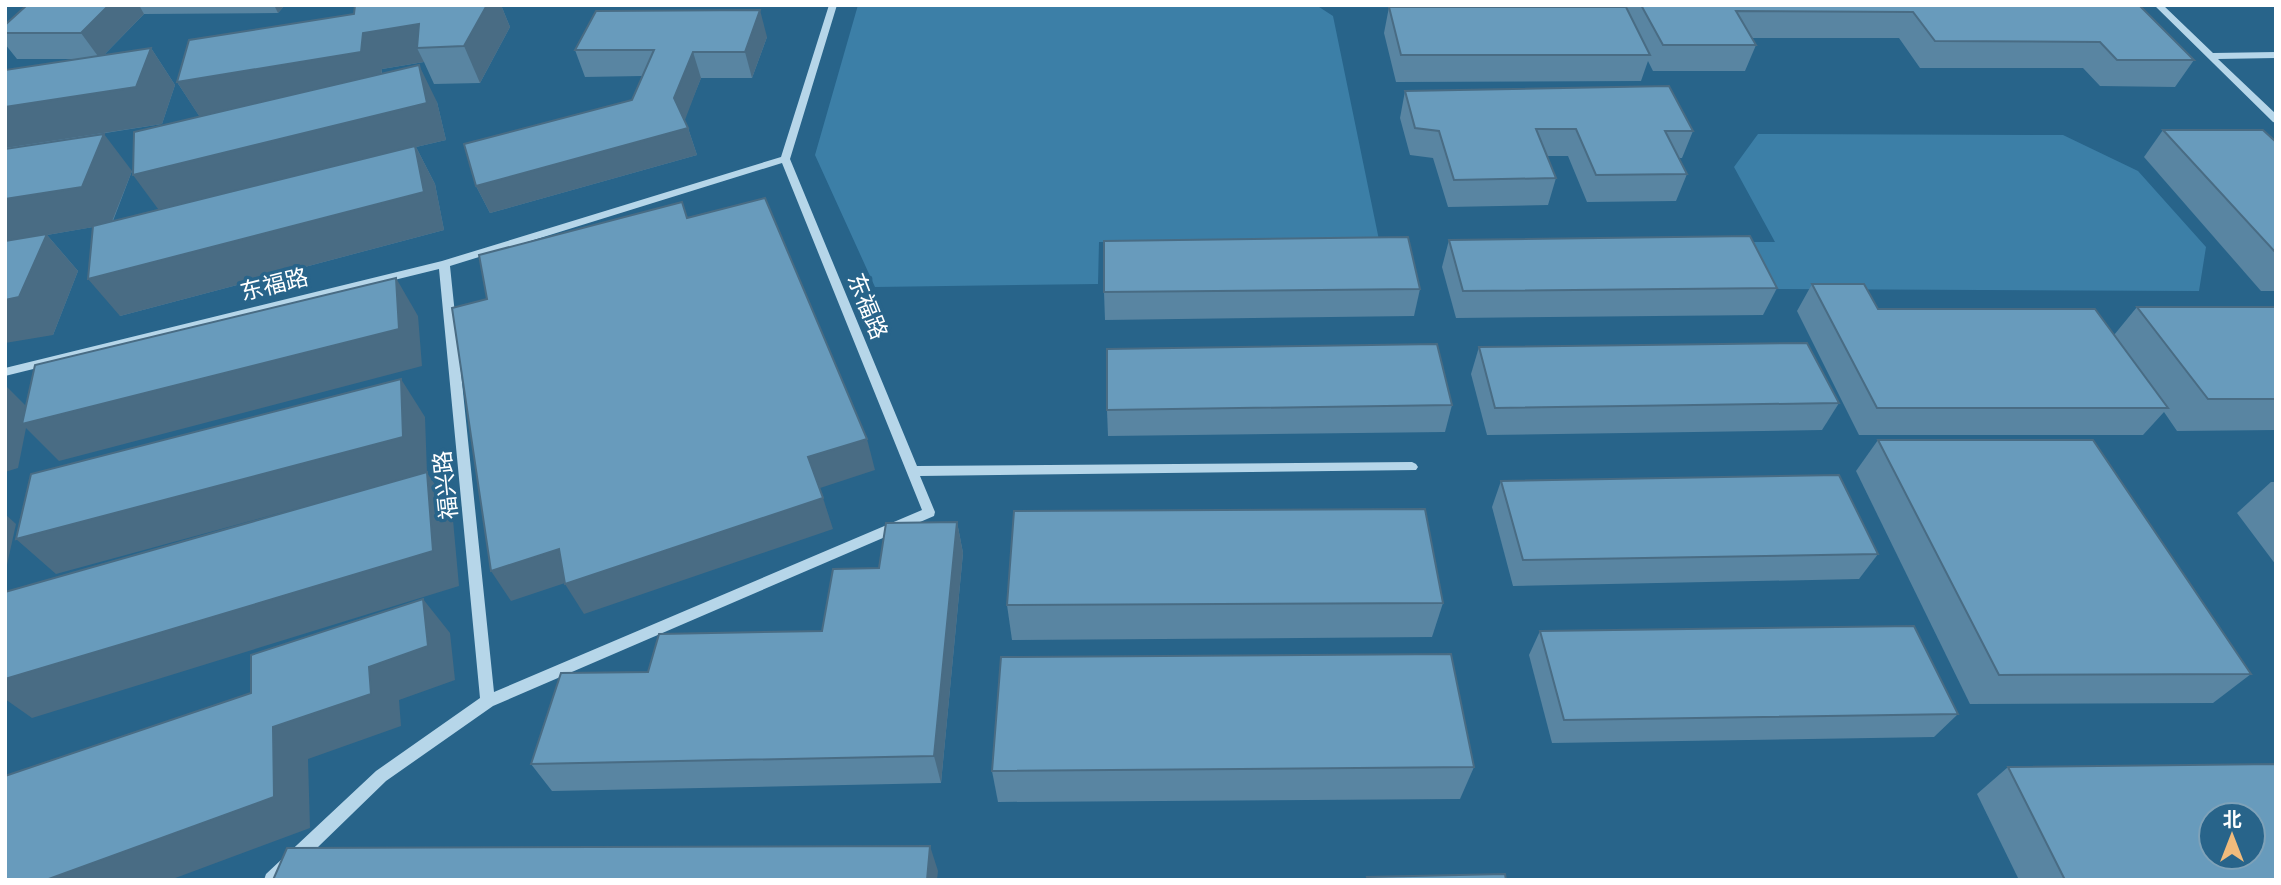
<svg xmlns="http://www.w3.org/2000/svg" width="2281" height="885" font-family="'Public Sans','Noto Sans SC',sans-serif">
  <rect width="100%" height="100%" fill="#28648a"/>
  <!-- green -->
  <g fill="#3c7fa7">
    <polygon points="858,5 1316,5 1333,16 1379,240 1099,242 1098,284 875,287 815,155"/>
    <polygon points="1758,134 2063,135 2138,171 2206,247 2199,291 1759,289 1737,242 1775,242 1734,167"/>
  </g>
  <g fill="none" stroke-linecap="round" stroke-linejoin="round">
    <!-- minor -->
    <g fill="#b6d6e9" fill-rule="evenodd">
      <path d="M 829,5 L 837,5 L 790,159 L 917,466 L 1412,462 L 1416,464 L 1418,467 L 1416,470 L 920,476 L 935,512 L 934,516 L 493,706 L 386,781 L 284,880 L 264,880 L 266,874 L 376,771 L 480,698 L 439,269 L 5,376 L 5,368 L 442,261 L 781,157 ZM 782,163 L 922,510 L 494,692 L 450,266 Z"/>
      <polygon points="2154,5 2163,5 2213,53 2276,52 2276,58 2218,59 2276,114 2276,123 2273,122"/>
    </g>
  </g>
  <!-- wall -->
  <g fill="#5985a2">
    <polygon points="27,5 285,5 278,13 144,14 104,55 151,48 175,85 162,124 5,149 78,59 17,59 5,44 5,25"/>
    <polygon points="355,5 501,5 510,27 480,83 434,84 424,62 382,69 382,74 437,102 446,140 416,147 435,184 444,230 120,316 93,227 47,235 78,271 53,335 5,149 132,171 113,221 159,210 200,117 177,82 354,14"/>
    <polygon points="1627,5 2139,5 2194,60 2175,87 2100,86 2083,68 1920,68 1899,38 1751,38 1756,45 1745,71 1653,71 1648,61 1641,81 1396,82 1384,33 1389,7 1626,7"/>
    <polygon points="767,37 752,78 701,78 684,120 688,128 697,155 490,213 476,186 632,100 642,76 585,77 575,50"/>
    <polygon points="1405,91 1693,131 1682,158 1679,158 1687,174 1676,201 1587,202 1568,156 1547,156 1556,178 1548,205 1448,207 1433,158 1410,155 1400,118"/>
    <polygon points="2163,130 2276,142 2276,291 2261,291 2144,157"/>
    <polygon points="1449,240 1777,288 1763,315 1456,318 1442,267"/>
    <polygon points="1812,284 1878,309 2114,335 2137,307 2276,307 2276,430 2177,431 2164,412 2143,435 1859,435 1797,311"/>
    <polygon points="1420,289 1414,316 1105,320 1104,292"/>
    <polygon points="1479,347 1839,403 1822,430 1487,435 1471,374"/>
    <polygon points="1452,405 1445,432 1108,436 1107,410"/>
    <polygon points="1878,440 2251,674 2213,703 1970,704 1856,471"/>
    <polygon points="1501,481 1878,554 1859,579 1513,586 1492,507"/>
    <polygon points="2271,482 2276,482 2276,565 2237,513"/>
    <polygon points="957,522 963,553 941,783 552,791 531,764 648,672 822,631"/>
    <polygon points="1443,603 1432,637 1012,640 1007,605"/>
    <polygon points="1540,631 1958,714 1934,737 1552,743 1529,655"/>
    <polygon points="1474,767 1460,799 998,802 992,771"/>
    <polygon points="2008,767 2276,880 2019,880 1977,794"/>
  </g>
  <!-- shaded-wall -->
  <g fill="#496c84">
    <polygon points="109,5 139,5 144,14 100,59 81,33"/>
    <polygon points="274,5 285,5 278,13"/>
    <polygon points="487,5 501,5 510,27 480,83 464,46"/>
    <polygon points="760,10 767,37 752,78 745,52"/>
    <polygon points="419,24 417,48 424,62 382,69 380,88 201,119 177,82 363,33"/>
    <polygon points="151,48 175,85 162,124 5,148 5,107"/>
    <polygon points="693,52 701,78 683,125 674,98"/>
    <polygon points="419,65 437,102 446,140 416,147 435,184 444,230 120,316 88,279 161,213 133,175"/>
    <polygon points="688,128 697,155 490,213 476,186"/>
    <polygon points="104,134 132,171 111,224 47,235 78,271 53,335 5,343 5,199"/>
    <polygon points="396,278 418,316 422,366 59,461 26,428 18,468 5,472 5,385 29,409"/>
    <polygon points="401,379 425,417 427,473 452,509 459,586 32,718 5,699 5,679 427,473 56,574 16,539"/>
    <polygon points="867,439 875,470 817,489 808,457"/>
    <polygon points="823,498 833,529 584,614 565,584"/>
    <polygon points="5,514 16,524 5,574"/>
    <polygon points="957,522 963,553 941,783 934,756"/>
    <polygon points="559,549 577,579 511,601 491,571"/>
    <polygon points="423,599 450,633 455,680 399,700 401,726 308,759 310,828 170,880 46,880 273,727 369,667"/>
    <polygon points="930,846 938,871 937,880 927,880"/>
  </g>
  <!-- building -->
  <g fill="#689bbc" stroke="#496c84" stroke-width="2" fill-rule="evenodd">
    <polygon points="27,5 109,5 81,33 5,33 5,25"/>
    <polygon points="355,5 487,5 464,46 417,48 419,24 363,33 361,52 177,82 189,40 354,14"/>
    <polygon points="1641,5 2139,5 2194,60 2117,60 2100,42 1935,41 1913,12 1736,11 1756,45 1663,45"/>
    <polygon points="1389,7 1626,7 1650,55 1401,55"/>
    <polygon points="760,10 745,52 693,52 674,98 688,128 476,186 464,144 632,100 654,50 575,50 596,11"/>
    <polygon points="151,48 136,87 5,107 5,70"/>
    <polygon points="419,65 427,103 133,175 134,132"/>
    <polygon points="1669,86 1693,131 1665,131 1687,174 1596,175 1576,129 1536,129 1556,178 1454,180 1439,131 1415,128 1405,91"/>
    <polygon points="2163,130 2263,130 2276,142 2276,253"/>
    <polygon points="104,134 82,187 5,199 5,149"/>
    <polygon points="415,146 424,192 88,279 93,226"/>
    <polygon points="765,198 867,439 808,457 823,498 565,584 559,549 491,571 452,308 487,299 479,255 682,202 687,218"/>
    <polygon points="47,234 19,297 5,300 5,241"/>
    <polygon points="1750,236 1777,288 1463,291 1449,240"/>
    <polygon points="1408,237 1420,289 1104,292 1104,241"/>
    <polygon points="396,278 399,329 22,424 35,365"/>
    <polygon points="1812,284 1864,284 1878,309 2095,309 2168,408 1877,408"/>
    <polygon points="2137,307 2276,307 2276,399 2208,399"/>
    <polygon points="1807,343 1839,403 1495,408 1479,347"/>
    <polygon points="1437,344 1452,405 1107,410 1107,349"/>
    <polygon points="401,379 403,437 16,539 31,474"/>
    <polygon points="1878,440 2093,440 2251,674 1999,675"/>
    <polygon points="427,472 433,551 5,679 5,592"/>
    <polygon points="1839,475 1878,554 1523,560 1501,481"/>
    <polygon points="1425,509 1443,603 1007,605 1014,511"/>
    <polygon points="957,522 934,756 531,764 561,673 648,672 659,634 822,631 833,569 879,568 886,523"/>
    <polygon points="423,599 428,646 369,667 371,694 273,727 274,797 46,880 5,880 5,776 251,693 251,655"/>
    <polygon points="1914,626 1958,714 1564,720 1540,631"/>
    <polygon points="1451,654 1474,767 992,771 1001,657"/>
    <path d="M 2276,764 L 2276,880 L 2065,880 L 2008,767 ZM 2211,815 L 2253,815 L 2253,857 L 2211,857 Z"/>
    <polygon points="930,846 927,880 273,880 287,848"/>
    <polygon points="1505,874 1506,880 1368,880 1367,877"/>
  </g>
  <g text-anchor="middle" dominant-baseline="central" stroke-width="7" stroke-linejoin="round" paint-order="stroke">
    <!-- street labels -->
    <g font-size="23" fill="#fff" stroke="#28648a">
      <text transform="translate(274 284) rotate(-14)">东福路</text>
      <text transform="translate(868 306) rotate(68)">东福路</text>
      <text transform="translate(445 485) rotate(-96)">福兴路</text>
    </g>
  </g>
  <!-- border -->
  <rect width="2281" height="885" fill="none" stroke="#ffffff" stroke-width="14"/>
  <!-- north arrow -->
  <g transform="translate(2232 836)"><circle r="33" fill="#28648a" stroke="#7ea2b9" stroke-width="2"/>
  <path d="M0-5L12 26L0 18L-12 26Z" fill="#f1bb7c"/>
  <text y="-10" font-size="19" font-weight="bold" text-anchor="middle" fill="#ffffff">北</text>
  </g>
</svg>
